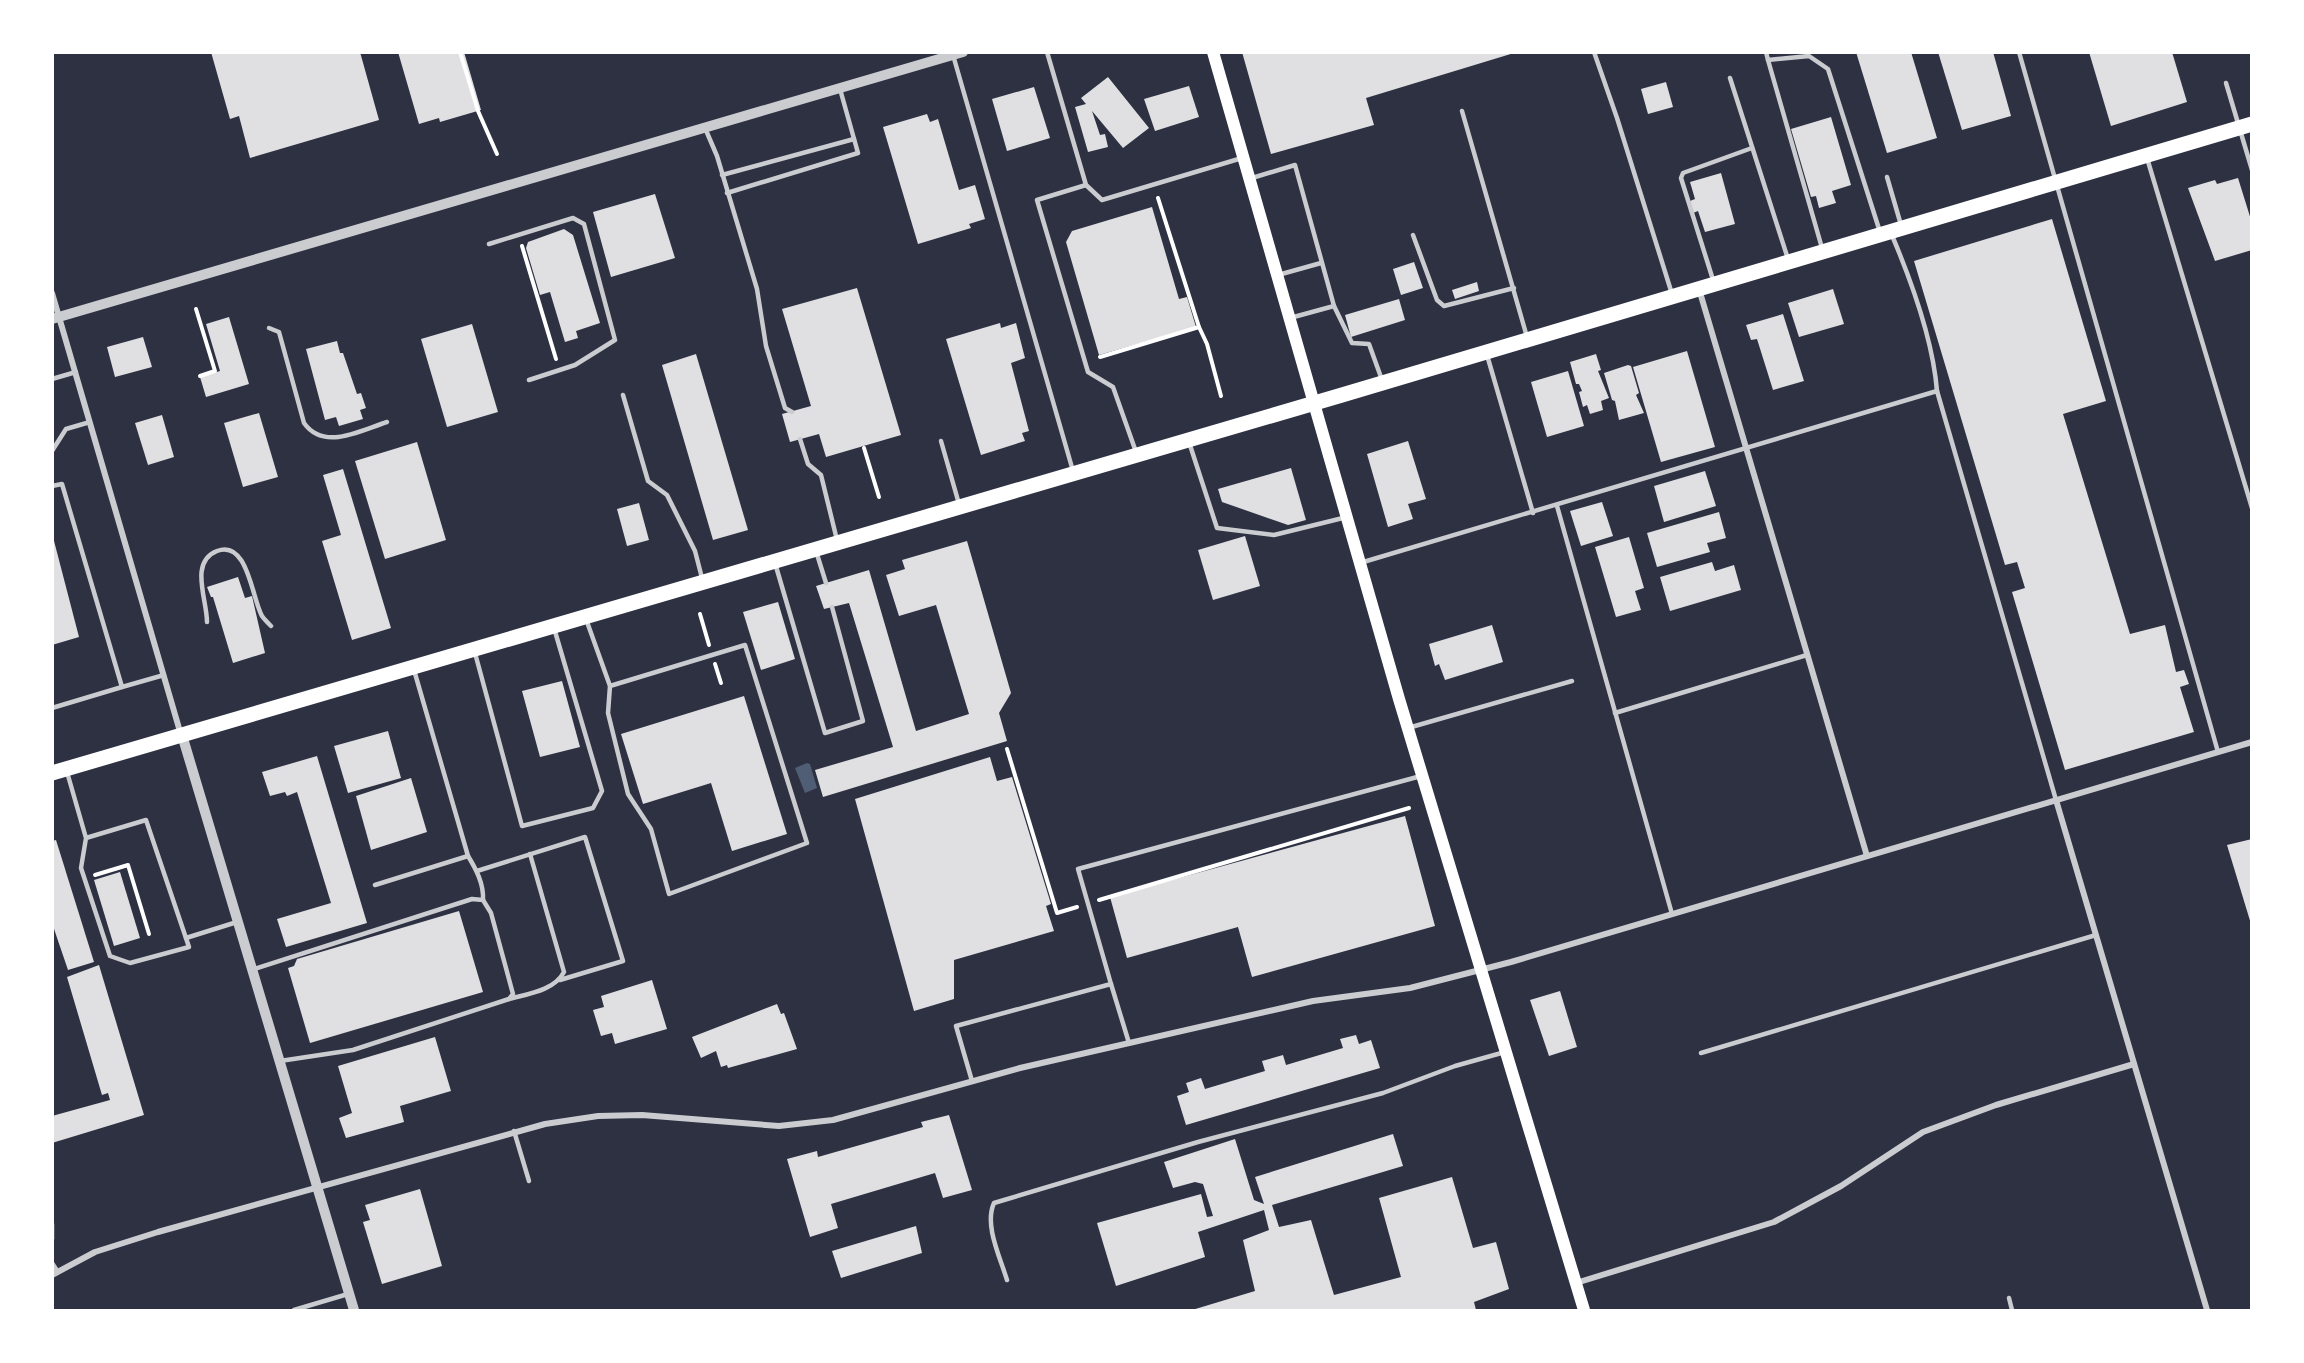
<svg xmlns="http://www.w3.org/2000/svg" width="2304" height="1363" font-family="'Source Sans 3',sans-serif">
  <rect width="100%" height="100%" fill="#2d3142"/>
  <!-- water -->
  <polygon fill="#4f5d75" points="807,763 810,764 817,788 805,793 795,768"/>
  <!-- building -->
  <g fill="#e0e0e3">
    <polygon points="211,52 360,52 379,120 250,158 239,116 230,119"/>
    <polygon points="398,52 464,52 481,110 440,122 439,118 419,124"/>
    <polygon points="1242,52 1514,52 1514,53 1366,98 1374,125 1271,154"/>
    <polygon points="1856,52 1911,52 1937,138 1887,153"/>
    <polygon points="1938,52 1993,52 2011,116 1962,130"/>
    <polygon points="2089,52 2172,52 2187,102 2111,126"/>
    <polygon points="1108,77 1149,128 1123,148 1092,111 1100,135 1105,134 1108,147 1088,152 1075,107 1086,104 1081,98"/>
    <polygon points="1666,82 1673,107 1648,114 1641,89"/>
    <polygon points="1189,86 1199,117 1155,131 1144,99"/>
    <polygon points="1034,87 1050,138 1007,151 992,99"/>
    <polygon points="927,114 930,122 938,119 959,190 975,185 985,219 969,224 971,228 918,244 883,127"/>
    <polygon points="1831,117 1851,185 1832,191 1836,203 1819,208 1816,196 1811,197 1791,129"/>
    <polygon points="1721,173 1735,224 1705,232 1698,211 1693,213 1690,201 1695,199 1690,182"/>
    <polygon points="2238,178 2252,223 2252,250 2215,261 2188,188 2215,180 2217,184"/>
    <polygon points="655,194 675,258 611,277 593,212"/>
    <polygon points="1152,207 1179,299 1187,297 1196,327 1099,355 1066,242 1072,231"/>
    <polygon points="2052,219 2106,401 2063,414 2130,634 2165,625 2176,672 2184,670 2189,684 2180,687 2194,732 2065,770 2012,592 2025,588 2017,562 2005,565 1914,261"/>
    <polygon points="564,229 573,235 600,323 576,331 578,338 565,342 550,292 540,295 526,248 528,242"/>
    <polygon points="1414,262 1423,288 1401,295 1393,269"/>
    <polygon points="1477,282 1479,291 1455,299 1452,290"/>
    <polygon points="857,288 901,435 826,457 819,434 790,442 782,414 811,406 782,309"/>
    <polygon points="1833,289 1844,324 1799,337 1788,303"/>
    <polygon points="1399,299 1405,320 1351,337 1345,315"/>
    <polygon points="1783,314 1804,381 1773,390 1757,339 1751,340 1746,325"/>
    <polygon points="229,317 249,384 206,397 200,377 220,371 206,324"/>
    <polygon points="1000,323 1001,328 1016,323 1025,358 1011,363 1029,431 1022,433 1025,441 981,455 946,339"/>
    <polygon points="472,324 498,412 447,427 421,339"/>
    <polygon points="143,337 152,367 115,377 107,347"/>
    <polygon points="337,341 340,353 343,353 357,394 361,393 366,408 360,410 363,419 339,426 336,417 325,420 306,349"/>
    <polygon points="1687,351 1715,447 1661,462 1633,367"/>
    <polygon points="696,354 748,530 713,540 662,365"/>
    <polygon points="1596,354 1601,370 1598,371 1609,398 1601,401 1603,410 1590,414 1587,405 1583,407 1579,392 1582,391 1579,384 1576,384 1570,362"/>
    <polygon points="1628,365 1631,366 1639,393 1636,395 1644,413 1619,420 1615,401 1612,400 1604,373"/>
    <polygon points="1568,371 1584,426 1547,437 1531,382"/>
    <polygon points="259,413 278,477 243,487 224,423"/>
    <polygon points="162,415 174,457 148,465 135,423"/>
    <polygon points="1408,441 1426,499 1408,504 1413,519 1388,527 1367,454"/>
    <polygon points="417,442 446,540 385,559 355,461"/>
    <polygon points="1291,468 1306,520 1288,525 1222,502 1218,489"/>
    <polygon points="343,469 391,628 352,640 322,541 341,535 323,475"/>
    <polygon points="1705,471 1716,506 1664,522 1654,486"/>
    <polygon points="1602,502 1613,536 1581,546 1570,511"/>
    <polygon points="639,503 649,540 627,546 617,509"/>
    <polygon points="1719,512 1726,538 1707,543 1710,552 1657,567 1647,533"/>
    <polygon points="1245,536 1260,586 1213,600 1198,550"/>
    <polygon points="53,537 79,637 52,645 52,538"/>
    <polygon points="1629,537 1644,588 1635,591 1641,610 1616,617 1595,547"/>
    <polygon points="967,541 1011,693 999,713 1007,741 823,797 815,770 893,747 849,603 824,609 816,586 869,570 916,731 969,714 936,605 899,616 886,575 905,569 902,560"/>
    <polygon points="1712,562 1715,571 1734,565 1741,590 1670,611 1660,577"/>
    <polygon points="238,577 245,598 252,596 265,653 233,663 213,597 211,597 207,587"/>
    <polygon points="778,602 795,659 761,670 743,612"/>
    <polygon points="1492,625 1503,662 1445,680 1439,664 1435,666 1429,644"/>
    <polygon points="562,681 580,747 540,757 522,691"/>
    <polygon points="744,696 787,834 732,851 711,783 643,804 621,734"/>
    <polygon points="388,731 401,778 348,793 334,746"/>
    <polygon points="317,756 367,923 286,947 277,919 331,903 297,792 287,796 285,792 270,796 262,772"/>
    <polygon points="990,757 997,781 1012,777 1051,904 1046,906 1054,931 954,960 954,999 914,1011 855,799"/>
    <polygon points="411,778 427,832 371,850 356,796"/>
    <polygon points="1405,816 1435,926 1252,977 1238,927 1127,958 1110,897"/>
    <polygon points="2252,839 2252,924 2251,924 2227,845"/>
    <polygon points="56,840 94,962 68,970 52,923 52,841"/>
    <polygon points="120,872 140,938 114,946 94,880"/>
    <polygon points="459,911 483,992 310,1043 288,968 294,966 297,959"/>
    <polygon points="99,965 144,1115 52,1143 52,1116 110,1100 108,1093 102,1095 67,977"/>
    <polygon points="652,980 667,1029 615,1044 612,1033 601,1036 593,1010 604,1007 601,996"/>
    <polygon points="1560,991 1577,1047 1549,1056 1530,1000"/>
    <polygon points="777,1004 781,1014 784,1013 797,1049 728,1068 727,1065 721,1067 716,1051 701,1058 692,1037"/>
    <polygon points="1356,1035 1359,1044 1371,1040 1380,1068 1186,1125 1177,1096 1189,1092 1186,1083 1201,1078 1205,1089 1265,1071 1262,1061 1283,1055 1286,1065 1343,1048 1340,1039"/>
    <polygon points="435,1037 451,1091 400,1106 404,1122 346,1138 339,1118 352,1113 338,1066"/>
    <polygon points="949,1115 972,1190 943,1198 935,1173 831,1204 838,1228 810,1237 787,1159 817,1151 818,1157 923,1127 921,1122"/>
    <polygon points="1393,1134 1403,1166 1272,1205 1279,1227 1311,1220 1334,1295 1401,1277 1379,1198 1452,1177 1473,1248 1496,1242 1509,1289 1474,1302 1476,1310 1192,1310 1255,1291 1243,1240 1269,1230 1264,1210 1198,1232 1205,1257 1116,1286 1097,1223 1201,1194 1207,1217 1213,1216 1203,1184 1195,1182 1173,1188 1164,1162 1235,1139 1254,1200 1264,1204 1255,1177"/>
    <polygon points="420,1189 442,1266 382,1284 363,1222 370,1220 365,1205"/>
    <polygon points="916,1226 922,1253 841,1278 832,1251"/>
  </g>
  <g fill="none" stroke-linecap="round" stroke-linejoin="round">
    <!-- path -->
    <g stroke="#fff" stroke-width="4">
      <polyline points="460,52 478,111 497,154"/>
      <polyline points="522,246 556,359"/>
      <polyline points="196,309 215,371 200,376"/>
      <polyline points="1199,327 1207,344 1221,396"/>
      <polyline points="1100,357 1199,327 1158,198"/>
      <polyline points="864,448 879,497"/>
      <polyline points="700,614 709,645"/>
      <polyline points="715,664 721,683"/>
      <polyline points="1007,749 1057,913 1077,907"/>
      <polyline points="95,875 128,865 149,934"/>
      <polyline points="1099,900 1409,808"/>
    </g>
    <!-- service -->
    <g stroke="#caccd0" stroke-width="4.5">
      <polyline points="1047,52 1086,185 1102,200 1242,158"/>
      <polyline points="1594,52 1617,118 1672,294"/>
      <polyline points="1766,52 1768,60 1809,56 1828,69 1880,232"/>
      <polyline points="2019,52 2218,752"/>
      <polyline points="953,55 1073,471"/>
      <polyline points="1768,60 1822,248"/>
      <polyline points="1730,78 1788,259"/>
      <polyline points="2226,83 2252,170"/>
      <polyline points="1462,111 1527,337"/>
      <polyline points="705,128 717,156 757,289 766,346 785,408 792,412"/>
      <polyline points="2147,158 2252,508"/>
      <polyline points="722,175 854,139"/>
      <polyline points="1887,177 1901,225"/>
      <polyline points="1252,178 1295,165 1334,306 1290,318"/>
      <polyline points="1086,185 1037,200 1088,372 1113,387 1136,452"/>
      <polyline points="727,193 858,153 840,89"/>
      <path d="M 1891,233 C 1911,280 1933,340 1937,391 L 2056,800"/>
      <polyline points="1413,235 1437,300 1444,306 1514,288"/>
      <polyline points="489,244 573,218 584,224 615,340 575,365 529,380"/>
      <polyline points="1278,275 1321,263"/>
      <polyline points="1714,283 1681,178 1683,173 1752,148"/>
      <polyline points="1334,306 1352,343 1369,344 1382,380"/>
      <path d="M 269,328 L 279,332 L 304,423 C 324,451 359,431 387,422"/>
      <polyline points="1487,355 1533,513"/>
      <polyline points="52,379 76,372"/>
      <polyline points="623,395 648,481 667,495 695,551 702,578"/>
      <polyline points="800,439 808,464 821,475 837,540"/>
      <polyline points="941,441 959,504"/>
      <polyline points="1189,442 1217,528 1274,535 1347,517"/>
      <polyline points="52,451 66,429 90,422"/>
      <polyline points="52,486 62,484 122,687 52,708"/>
      <polyline points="1557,506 1672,914"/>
      <polyline points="816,551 826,583"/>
      <polyline points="775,563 825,733 863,721 832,607"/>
      <polyline points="1360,563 1937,391"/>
      <polyline points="586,619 610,686 608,713 628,794 651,829 669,894 807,843 745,645 610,686"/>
      <path d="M 207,622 C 207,599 189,562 217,551 C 248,539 252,599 262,616 C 264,619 268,623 271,626"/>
      <polyline points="475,653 522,826 593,808 602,791 554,628"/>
      <polyline points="122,687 164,675"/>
      <polyline points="1615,713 1807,655"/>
      <polyline points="1408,728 1572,681"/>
      <polyline points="67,772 86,838 81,868 110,956 130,963 189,947 146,820 86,838"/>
      <path d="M 468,856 C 476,869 484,884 483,900"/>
      <polyline points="477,871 585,837 623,961 560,980"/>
      <polyline points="375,885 468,856 414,670"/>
      <polyline points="186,938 237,922"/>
      <polyline points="254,969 472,899 483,900 491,913 513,994 509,999 353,1050 280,1061"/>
      <polyline points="1111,984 1078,869 1421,776"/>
      <path d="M 509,999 C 527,994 554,991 564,972 L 530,854"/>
      <polyline points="1701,1053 2096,935"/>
      <polyline points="972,1081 956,1026 1111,984 1129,1043"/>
      <polyline points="514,1131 529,1181"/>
      <polyline points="52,1224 52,1239"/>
      <polyline points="52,1263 58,1272"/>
      <path d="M 1007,1280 C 1000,1257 984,1225 994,1203 L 1198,1142 L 1383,1093 L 1455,1066 L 1505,1052"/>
      <polyline points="2009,1298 2012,1310"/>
      <polyline points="294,1310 348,1294"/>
    </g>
    <!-- minor -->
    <g stroke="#caccd0" stroke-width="6">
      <polyline points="1699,289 1867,856"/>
      <polyline points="52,293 181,735"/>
      <polyline points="2056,800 2207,1310"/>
      <polyline points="52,1275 95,1252 158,1232 545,1124 598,1116 642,1115 779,1126 833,1120 1020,1068 1313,1001 1410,988 1511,962 2252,742"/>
      <polyline points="1576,1283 1774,1222 1841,1186 1923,1132 1996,1105 2134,1064"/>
    </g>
    <!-- tertiary -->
    <g stroke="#caccd0" stroke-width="10">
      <polyline points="52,319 963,52"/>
      <polyline points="182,735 354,1310"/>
    </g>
    <!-- secondary -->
    <polyline stroke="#fff" stroke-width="12" points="1213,52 1399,699 1584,1310"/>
    <!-- primary -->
    <polyline stroke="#fff" stroke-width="15" points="52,773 1342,395 2252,124"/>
  </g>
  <!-- border -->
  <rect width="2304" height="1363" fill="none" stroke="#ffffff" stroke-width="108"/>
</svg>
